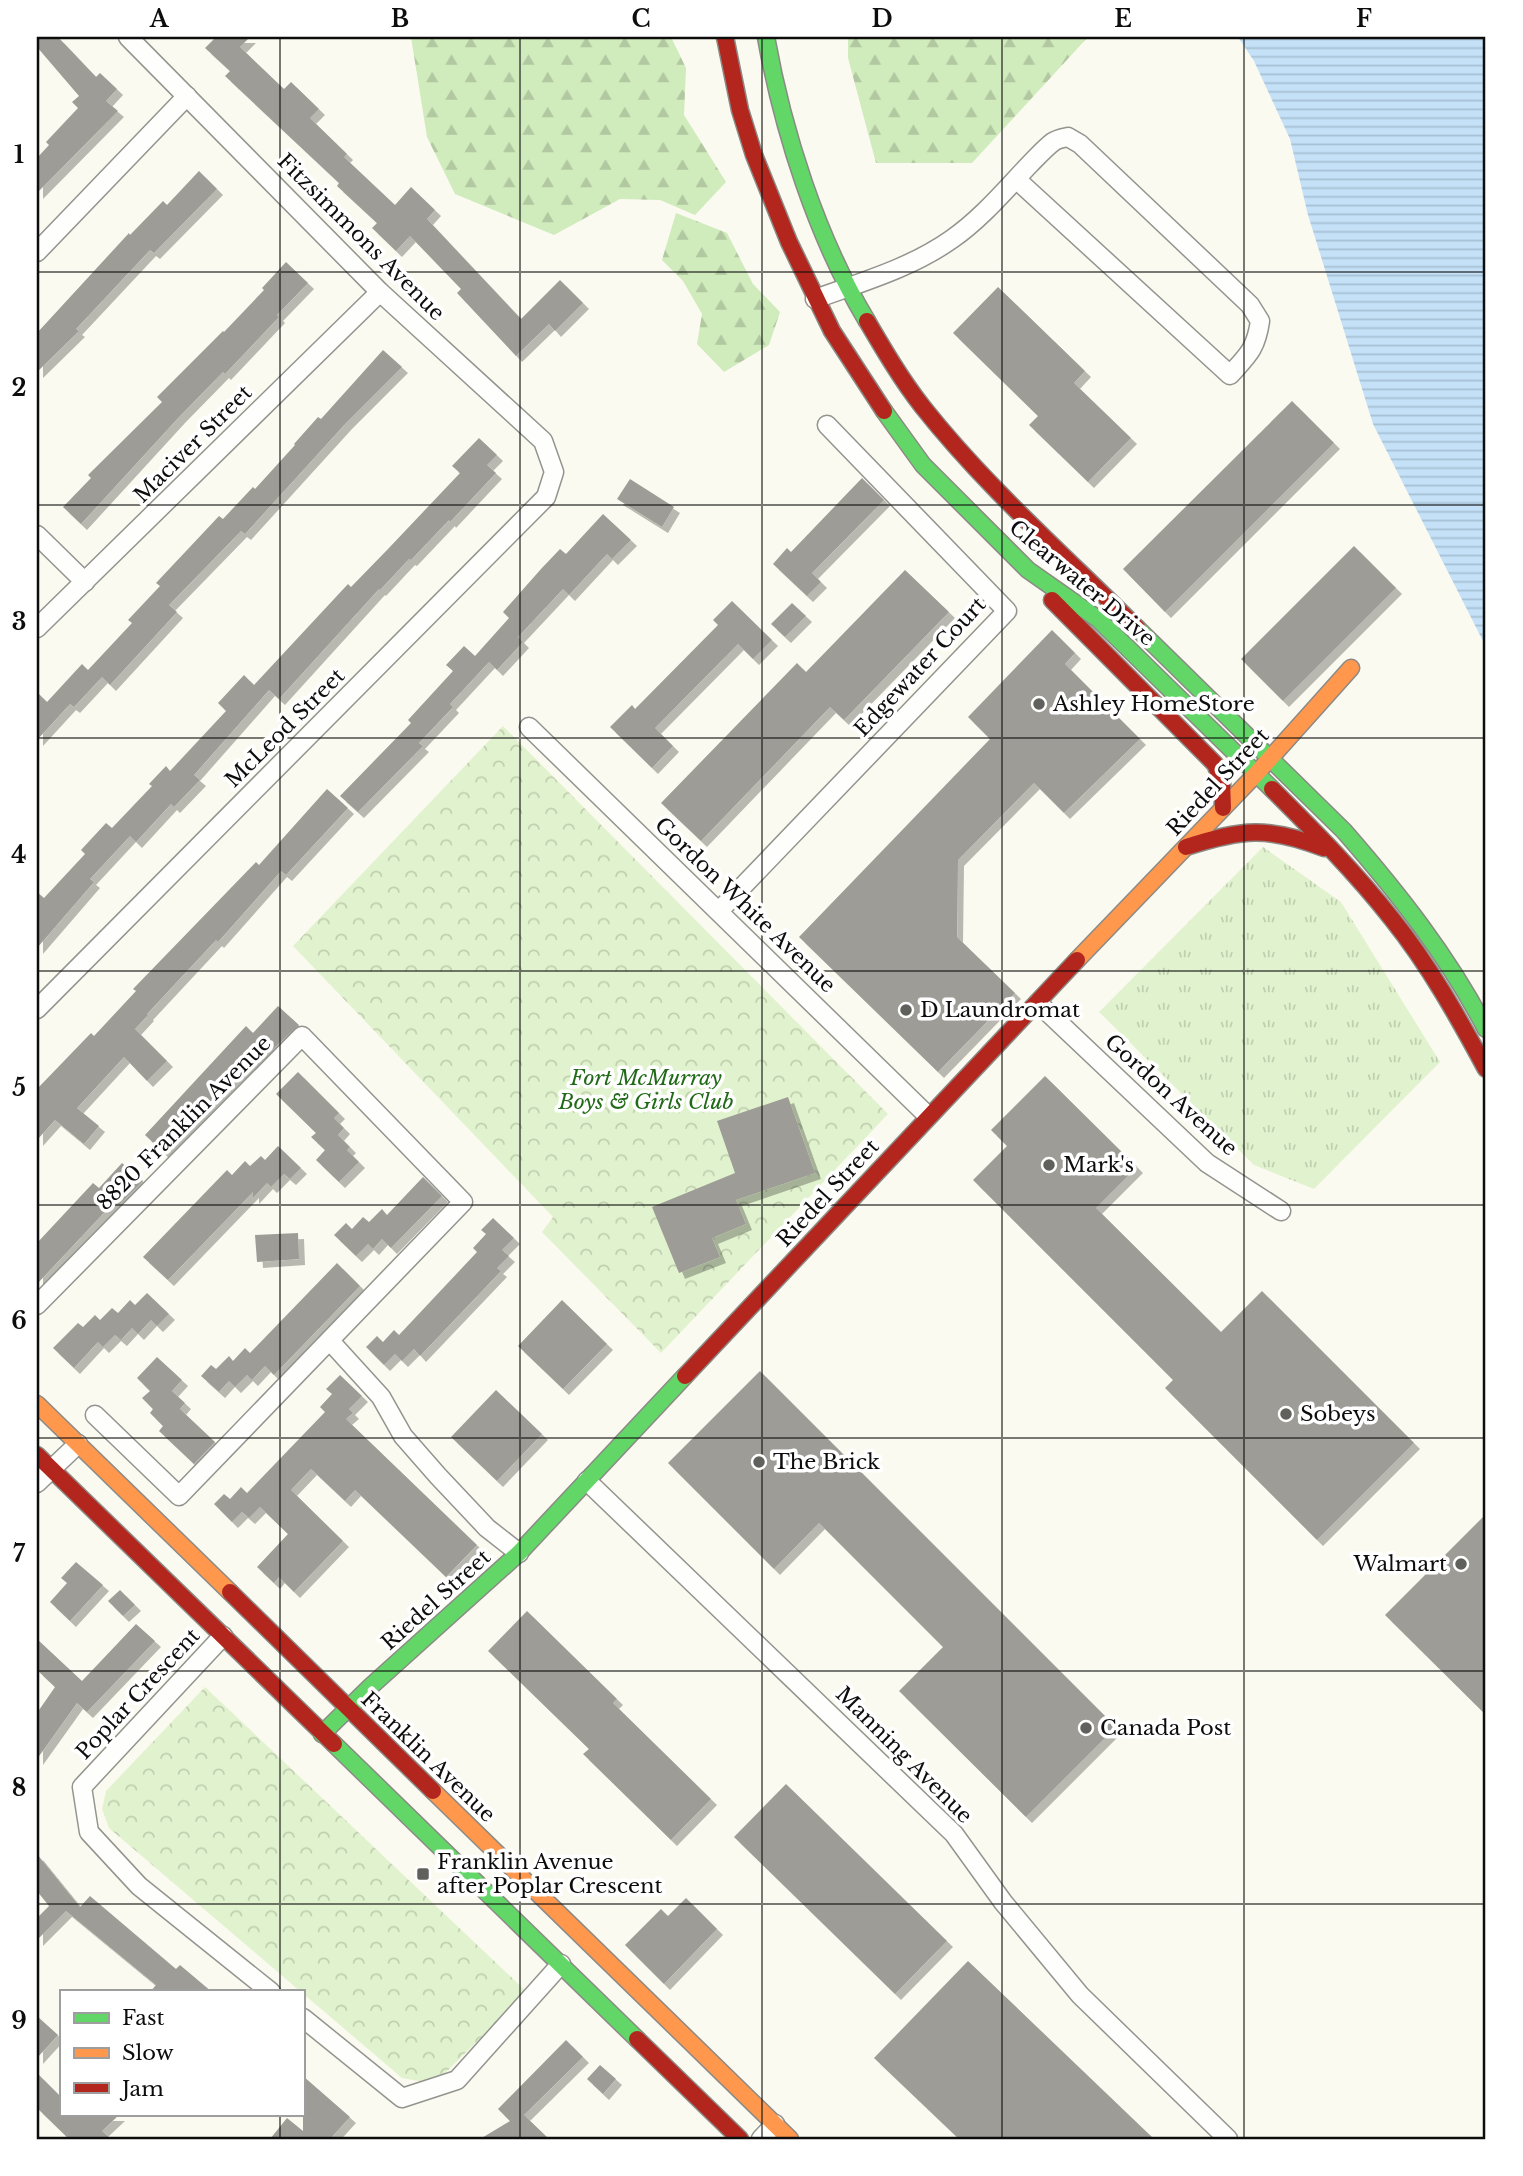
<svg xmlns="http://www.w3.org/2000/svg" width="1523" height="2176" font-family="'Libre Baskerville',serif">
  <defs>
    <pattern id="grass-tufts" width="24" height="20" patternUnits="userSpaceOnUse" patternTransform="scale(1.75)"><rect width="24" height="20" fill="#e1f3ce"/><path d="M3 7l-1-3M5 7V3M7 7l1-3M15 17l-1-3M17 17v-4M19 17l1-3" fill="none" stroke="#c0cfb0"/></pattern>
    <pattern id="forest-firs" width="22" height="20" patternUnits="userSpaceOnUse" patternTransform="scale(1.75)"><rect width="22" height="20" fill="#d0ebbc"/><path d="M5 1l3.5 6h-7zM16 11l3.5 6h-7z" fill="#b1c8a0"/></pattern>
    <pattern id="park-crowns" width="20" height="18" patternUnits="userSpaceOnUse" patternTransform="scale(1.75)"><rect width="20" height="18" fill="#e1f3ce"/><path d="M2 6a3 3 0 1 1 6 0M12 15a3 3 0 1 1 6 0" fill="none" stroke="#c0cfb0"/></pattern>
    <pattern id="water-rules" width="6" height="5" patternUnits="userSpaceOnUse" patternTransform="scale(1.75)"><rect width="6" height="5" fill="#c4e1f8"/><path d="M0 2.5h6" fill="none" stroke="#a7c0d3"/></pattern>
    <filter id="shadow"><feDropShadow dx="6" dy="6" stdDeviation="0" flood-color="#0004"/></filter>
  </defs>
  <rect width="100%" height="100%" fill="#fbfaf0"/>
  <!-- grass -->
  <polygon fill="url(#grass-tufts)" points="1263,847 1341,902 1440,1062 1314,1189 1254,1165 1099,1012"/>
  <!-- forest -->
  <g fill="url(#forest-firs)">
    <polygon points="411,37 671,37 686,68 684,115 726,182 695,215 660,200 620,199 554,235 455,194 427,137"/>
    <polygon points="848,37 1088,37 972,163 876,163 848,58"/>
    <polygon points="676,213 727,233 753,284 780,312 769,345 724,372 697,344 702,314 683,281 662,260"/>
  </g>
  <!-- park -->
  <g fill="url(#park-crowns)">
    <polygon points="503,726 888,1114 661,1353 542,1232 553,1217 293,946"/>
    <polygon points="205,1687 527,1992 442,2076 424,2082 402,2078 109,1828 102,1809 106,1791"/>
  </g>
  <!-- water -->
  <polygon fill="url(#water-rules)" points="1238,37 1486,37 1486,647 1373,424 1308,215 1290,139 1254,61"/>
  <!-- building -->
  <g fill="#9e9c96" filter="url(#shadow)">
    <polygon points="41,37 58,37 96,77 100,73 117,89 106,101 118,111 37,193 37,158 49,145 46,142 78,108 72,102 79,96 37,47 37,41"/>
    <polygon points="216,37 250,37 240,47 284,89 291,82 319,109 310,118 347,154 344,157 395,205 411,187 435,210 427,219 521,319 560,280 583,303 555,331 549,324 516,356 457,293 461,289 410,236 396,251 372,228 377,223 337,186 339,183 225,76 230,71 205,48"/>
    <polygon points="199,171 217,189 154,253 150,250 76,329 79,331 37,372 37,333 129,233 130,235 163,201 167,205"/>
    <polygon points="286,262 308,283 277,315 279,317 225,374 223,372 179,417 81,524 63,507 91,478 88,475 162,402 157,397 223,331 224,332 264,290 262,288"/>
    <polygon points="998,287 1085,371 1074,383 1131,438 1088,482 1029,425 1038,416 953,333"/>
    <polygon points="383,350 402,367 346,423 245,534 241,531 169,605 177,612 110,685 102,677 74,707 70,704 37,740 37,692 47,702 82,664 88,670 132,623 128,620 160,586 156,583 219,516 223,519 253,487 255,489 295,445 294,444 318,417 321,419"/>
    <polygon points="1292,401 1334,443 1165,612 1123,569"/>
    <polygon points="479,438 497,455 487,465 496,473 450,522 449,520 411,560 409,559 380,590 379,589 279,699 269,690 194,775 200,780 174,807 171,804 136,842 130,836 90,879 94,882 37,948 37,892 44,898 85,854 81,850 106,823 112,828 152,786 149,784 166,766 170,771 226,711 218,703 244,675 254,685 348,584 351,587 388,549 460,473 452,466"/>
    <polygon points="862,478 884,500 812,573 821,582 807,596 773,564 787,548 791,552"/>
    <polygon points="630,479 674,507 662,527 617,499"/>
    <polygon points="603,514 631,540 612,559 607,554 569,595 563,589 518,637 523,642 497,670 489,662 450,704 453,707 419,743 423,746 358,812 340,796 411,723 408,720 453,671 446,665 464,646 475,656 509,618 503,612 541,569 560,549 566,554"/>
    <polygon points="1354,546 1396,588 1283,701 1241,659"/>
    <polygon points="905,570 949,612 844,720 830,707 701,841 661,803 797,663 806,672"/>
    <polygon points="732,601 772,640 753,659 738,644 655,728 673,746 652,768 610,727 632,705 635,709 718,625 713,620"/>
    <polygon points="792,603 806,616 785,637 771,624"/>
    <polygon points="1052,630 1075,653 1065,664 1140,739 1064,813 1034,783 958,860 957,937 1015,993 938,1072 799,937 990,739 968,717"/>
    <polygon points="327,789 348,808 286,875 281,871 218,942 216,940 147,1014 148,1015 135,1029 167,1061 147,1081 124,1057 77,1108 99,1126 84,1144 55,1120 37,1140 37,1089 91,1033 94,1036 136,991 133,989 226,893 256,862 259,865"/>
    <polygon points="278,1006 299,1025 273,1049 268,1045 165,1154 145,1135 246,1026 253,1033"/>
    <polygon points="298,1072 339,1113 334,1118 344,1128 338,1135 350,1147 347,1150 359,1162 339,1182 316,1160 325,1150 311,1137 316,1133 276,1094"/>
    <polygon points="1045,1076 1137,1167 1096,1208 1221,1332 1262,1291 1414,1443 1317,1540 1165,1388 1173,1380 973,1180 1007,1146 991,1130"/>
    <polygon points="788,1097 815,1173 736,1200 746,1224 712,1238 720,1257 679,1273 652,1207 735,1173 717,1121"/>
    <polygon points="278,1146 301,1168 290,1179 284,1174 271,1187 267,1183 253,1198 253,1192 168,1280 143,1257 227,1170 232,1175 245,1161 250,1166 261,1156 265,1160"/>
    <polygon points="122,1163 143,1181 119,1205 115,1201 37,1284 37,1243 93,1183 99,1188"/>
    <polygon points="423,1177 442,1196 391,1248 382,1239 373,1249 368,1244 356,1256 334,1235 346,1223 352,1229 363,1217 369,1222 382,1209 387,1215"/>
    <polygon points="493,1218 514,1238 502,1250 509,1256 497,1268 501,1271 420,1356 414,1349 402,1361 395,1354 384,1365 366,1347 377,1336 383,1342 394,1330 399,1335 477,1252 473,1248 486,1234 481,1230"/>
    <polygon points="298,1233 299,1259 257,1262 255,1235"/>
    <polygon points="337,1263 360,1286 274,1375 265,1366 252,1380 247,1375 235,1387 229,1381 219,1392 201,1376 211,1365 216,1369 229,1356 233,1361 245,1348 250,1353"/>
    <polygon points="147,1293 169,1314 157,1326 151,1320 138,1334 132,1328 121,1340 115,1335 103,1347 98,1342 74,1368 53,1348 78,1323 83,1327 95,1315 100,1320 112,1308 118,1313 130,1300 135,1305"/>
    <polygon points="562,1300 607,1344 563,1389 518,1346"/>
    <polygon points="157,1357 182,1380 172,1391 185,1403 180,1409 215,1442 194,1464 159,1431 163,1426 150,1413 153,1409 142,1398 150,1391 137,1378"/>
    <polygon points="760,1371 1116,1727 1026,1817 899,1691 943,1647 819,1523 774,1569 668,1463"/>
    <polygon points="340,1375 362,1396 349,1409 353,1413 346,1419 477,1545 446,1577 355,1490 345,1501 311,1469 291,1490 343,1541 294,1592 279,1577 274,1583 257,1567 288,1534 260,1507 249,1518 242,1512 232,1522 214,1504 224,1494 230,1499 241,1487 247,1493 325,1412 320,1407 332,1394 326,1389"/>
    <polygon points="496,1390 542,1434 497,1481 451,1437"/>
    <polygon points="1486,1514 1486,1715 1385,1615"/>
    <polygon points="76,1562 103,1585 70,1621 50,1602 67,1583 61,1578"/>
    <polygon points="120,1590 135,1605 123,1616 108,1601"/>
    <polygon points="527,1611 617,1699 613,1703 711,1799 671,1840 583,1754 589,1749 488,1651"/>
    <polygon points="136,1624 155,1641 87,1712 77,1703 37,1759 37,1713 55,1687 37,1670 37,1639 82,1681"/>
    <polygon points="786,1784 947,1941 895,1994 734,1837"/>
    <polygon points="37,1854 80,1907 90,1896 176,1969 180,1965 212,1992 150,1992 156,1985 66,1911 37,1940 37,1918 49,1906 37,1891"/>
    <polygon points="686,1898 717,1929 664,1984 625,1945 661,1909 668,1916"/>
    <polygon points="968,1961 1154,2139 959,2139 874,2058"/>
    <polygon points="37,2016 58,2035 37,2058"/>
    <polygon points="566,2040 583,2057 524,2115 549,2139 480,2139 510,2121 498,2109"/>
    <polygon points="600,2065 616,2079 603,2094 587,2079"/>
    <polygon points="37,2073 61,2097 61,2115 119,2115 102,2131 111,2139 69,2139 37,2108"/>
    <polygon points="303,2076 350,2117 330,2139 270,2139 287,2118 303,2131"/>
  </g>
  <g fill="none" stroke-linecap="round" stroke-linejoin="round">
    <!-- street casing -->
    <g stroke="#94948f" stroke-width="21">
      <g id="street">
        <polyline points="37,252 187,96"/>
        <path d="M 815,299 C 862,282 911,268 952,239 C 982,218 1005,190 1030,164 C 1037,157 1045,148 1053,142 C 1057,139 1063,138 1068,137 L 1080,144 L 1250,305 L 1260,321 C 1256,349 1248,355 1230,375 L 1016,179"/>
        <polyline points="37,535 85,582"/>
        <polyline points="37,628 380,292"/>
        <polyline points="529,727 928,1116"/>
        <polyline points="719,911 1007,611 827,425"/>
        <polyline points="1038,1003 1207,1163 1281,1211"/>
        <polyline points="37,1009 546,497 554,472 543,441 380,292 128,37"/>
        <polyline points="37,1305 302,1036 463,1202 179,1496 95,1415"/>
        <polyline points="330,1341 381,1397 403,1436 438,1476 487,1528 519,1553"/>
        <polyline points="587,1481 954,1834 1003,1902 1080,1995 1228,2139"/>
        <polyline points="37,1483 78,1444"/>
        <polyline points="223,1636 82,1787 89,1832 139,1886 271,1992"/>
        <polyline points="303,2018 402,2098 457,2080 561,1964"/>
        <polyline points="761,2139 775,2124"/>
      </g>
    </g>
    <!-- fast casing -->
    <g stroke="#8b8a86" stroke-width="19">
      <g id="fast">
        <path d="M 766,37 C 783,132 817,238 867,321"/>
        <polyline points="884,411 923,465 1028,570 1098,619 1272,789"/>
        <path d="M 1138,629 L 1344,831 C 1398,893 1448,956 1486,1029"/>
        <polyline points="322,1734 370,1687 519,1553 685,1376"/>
        <polyline points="334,1744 637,2039"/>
      </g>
    </g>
    <!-- slow casing -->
    <g stroke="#8b8a86" stroke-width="19">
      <g id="slow">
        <polyline points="1077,960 1257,773 1351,668"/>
        <polyline points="37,1404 230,1592"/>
        <polyline points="433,1791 790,2139"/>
      </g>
    </g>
    <!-- jam casing -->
    <g stroke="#8b8a86" stroke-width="19">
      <g id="jam">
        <polyline points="725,37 740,110 754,155 789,242 832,331 884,411"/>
        <path d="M 867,321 C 884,350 901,379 922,406 C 986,487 1065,556 1138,629"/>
        <polyline points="1052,600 1215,764 1222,781 1223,808"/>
        <path d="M 1272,789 C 1314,831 1356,873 1392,919 C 1429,965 1458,1017 1486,1069"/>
        <path d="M 1186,847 C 1242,829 1268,826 1324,848"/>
        <polyline points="685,1376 1077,960"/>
        <polyline points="37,1455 334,1744"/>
        <polyline points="230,1592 433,1791"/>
        <polyline points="637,2039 740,2139"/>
      </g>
    </g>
    <!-- street -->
    <use href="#street" stroke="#fefefd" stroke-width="18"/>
    <!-- fast -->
    <use href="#fast" stroke="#63d668" stroke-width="16"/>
    <!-- slow -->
    <use href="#slow" stroke="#ff974d" stroke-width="16"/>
    <!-- jam -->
    <use href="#jam" stroke="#b3261e" stroke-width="16"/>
  </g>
  <!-- grid -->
  <path fill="none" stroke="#0d0d0d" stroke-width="2" stroke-opacity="0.55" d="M 280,37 L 280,1992M 520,37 L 520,2139M 762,37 L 762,2139M 1002,37 L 1002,2139M 1244,37 L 1244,2139M 37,272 L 1486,272M 37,505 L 1486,505M 37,738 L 1486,738M 37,971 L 1486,971M 37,1205 L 1486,1205M 37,1438 L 1486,1438M 37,1671 L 1486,1671M 37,1904 L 1486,1904M 280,2115 L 280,2139"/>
  <!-- markers -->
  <g fill="#60605c" stroke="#fff" stroke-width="2.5">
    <circle cx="1039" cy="704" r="7"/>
    <circle cx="906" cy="1010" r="7"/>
    <circle cx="1049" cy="1165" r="7"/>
    <circle cx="1286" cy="1414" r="7"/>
    <circle cx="759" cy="1462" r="7"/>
    <circle cx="1461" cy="1564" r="7"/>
    <circle cx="1086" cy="1728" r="7"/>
    <rect x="416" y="1867" width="14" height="14" rx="3.5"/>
  </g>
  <g text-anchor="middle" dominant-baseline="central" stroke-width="7" stroke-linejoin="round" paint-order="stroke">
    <!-- street labels -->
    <g font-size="21" fill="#0d0d0d" stroke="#fff">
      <text transform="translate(361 237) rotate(45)">Fitzsimmons Avenue</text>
      <text transform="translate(193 444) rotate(-45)">Maciver Street</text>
      <text transform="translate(1082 583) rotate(40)">Clearwater Drive</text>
      <text transform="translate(920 667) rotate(-47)">Edgewater Court</text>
      <text transform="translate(285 728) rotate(-45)">McLeod Street</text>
      <text transform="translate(1218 782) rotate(-47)">Riedel Street</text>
      <text transform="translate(745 905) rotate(44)">Gordon White Avenue</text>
      <text transform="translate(1171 1095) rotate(42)">Gordon Avenue</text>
      <text transform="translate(184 1123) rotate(-45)">8820 Franklin Avenue</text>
      <text transform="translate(828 1193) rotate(-47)">Riedel Street</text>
      <text transform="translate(436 1600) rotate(-42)">Riedel Street</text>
      <text transform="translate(138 1694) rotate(-47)">Poplar Crescent</text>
      <text transform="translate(904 1755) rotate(45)">Manning Avenue</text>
      <text transform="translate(428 1757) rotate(44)">Franklin Avenue</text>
    </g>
    <!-- poi labels -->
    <g font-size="21" fill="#0d0d0d" stroke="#fff" text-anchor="start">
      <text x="1053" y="704">Ashley HomeStore</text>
      <text x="920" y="1010">D Laundromat</text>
      <text x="1063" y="1165">Mark's</text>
      <text x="1300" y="1414">Sobeys</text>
      <text x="773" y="1462">The Brick</text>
      <text x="1447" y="1564" text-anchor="end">Walmart</text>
      <text x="1100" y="1728">Canada Post</text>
      <text x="437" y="1862">Franklin Avenue<tspan x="437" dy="24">after Poplar Crescent</tspan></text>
    </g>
    <!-- park labels -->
    <g font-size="21" font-style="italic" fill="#216a18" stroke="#fff">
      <text x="646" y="1078">Fort McMurray<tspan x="646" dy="24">Boys &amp; Girls Club</tspan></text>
    </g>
  </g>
  <!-- border -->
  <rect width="1523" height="2176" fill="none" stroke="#ffffff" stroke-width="77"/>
  <!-- legend -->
  <rect x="60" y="1990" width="245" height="126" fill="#ffffff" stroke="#9e9e9e" stroke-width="2"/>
  <rect x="74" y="2013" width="35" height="10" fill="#63d668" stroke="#9e9e9e" stroke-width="2"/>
  <text x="122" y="2025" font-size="21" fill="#0d0d0d">Fast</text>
  <rect x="74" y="2048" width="35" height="10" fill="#ff974d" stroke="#9e9e9e" stroke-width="2"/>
  <text x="122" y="2060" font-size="21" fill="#0d0d0d">Slow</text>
  <rect x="74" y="2083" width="35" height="10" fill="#b3261e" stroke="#9e9e9e" stroke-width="2"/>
  <text x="122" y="2096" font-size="21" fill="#0d0d0d">Jam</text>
  <rect x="38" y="38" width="1446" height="2100" fill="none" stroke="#0d0d0d" stroke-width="2.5"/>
  <g font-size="23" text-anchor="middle" font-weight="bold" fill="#0d0d0d">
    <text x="159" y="27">A</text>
    <text x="400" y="27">B</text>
    <text x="641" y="27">C</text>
    <text x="882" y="27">D</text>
    <text x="1123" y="27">E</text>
    <text x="1364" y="27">F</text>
    <text x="19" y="163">1</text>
    <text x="19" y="396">2</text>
    <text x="19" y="630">3</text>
    <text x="19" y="863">4</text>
    <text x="19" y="1096">5</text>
    <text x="19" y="1329">6</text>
    <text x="19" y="1562">7</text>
    <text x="19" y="1796">8</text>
    <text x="19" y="2029">9</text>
  </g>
</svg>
